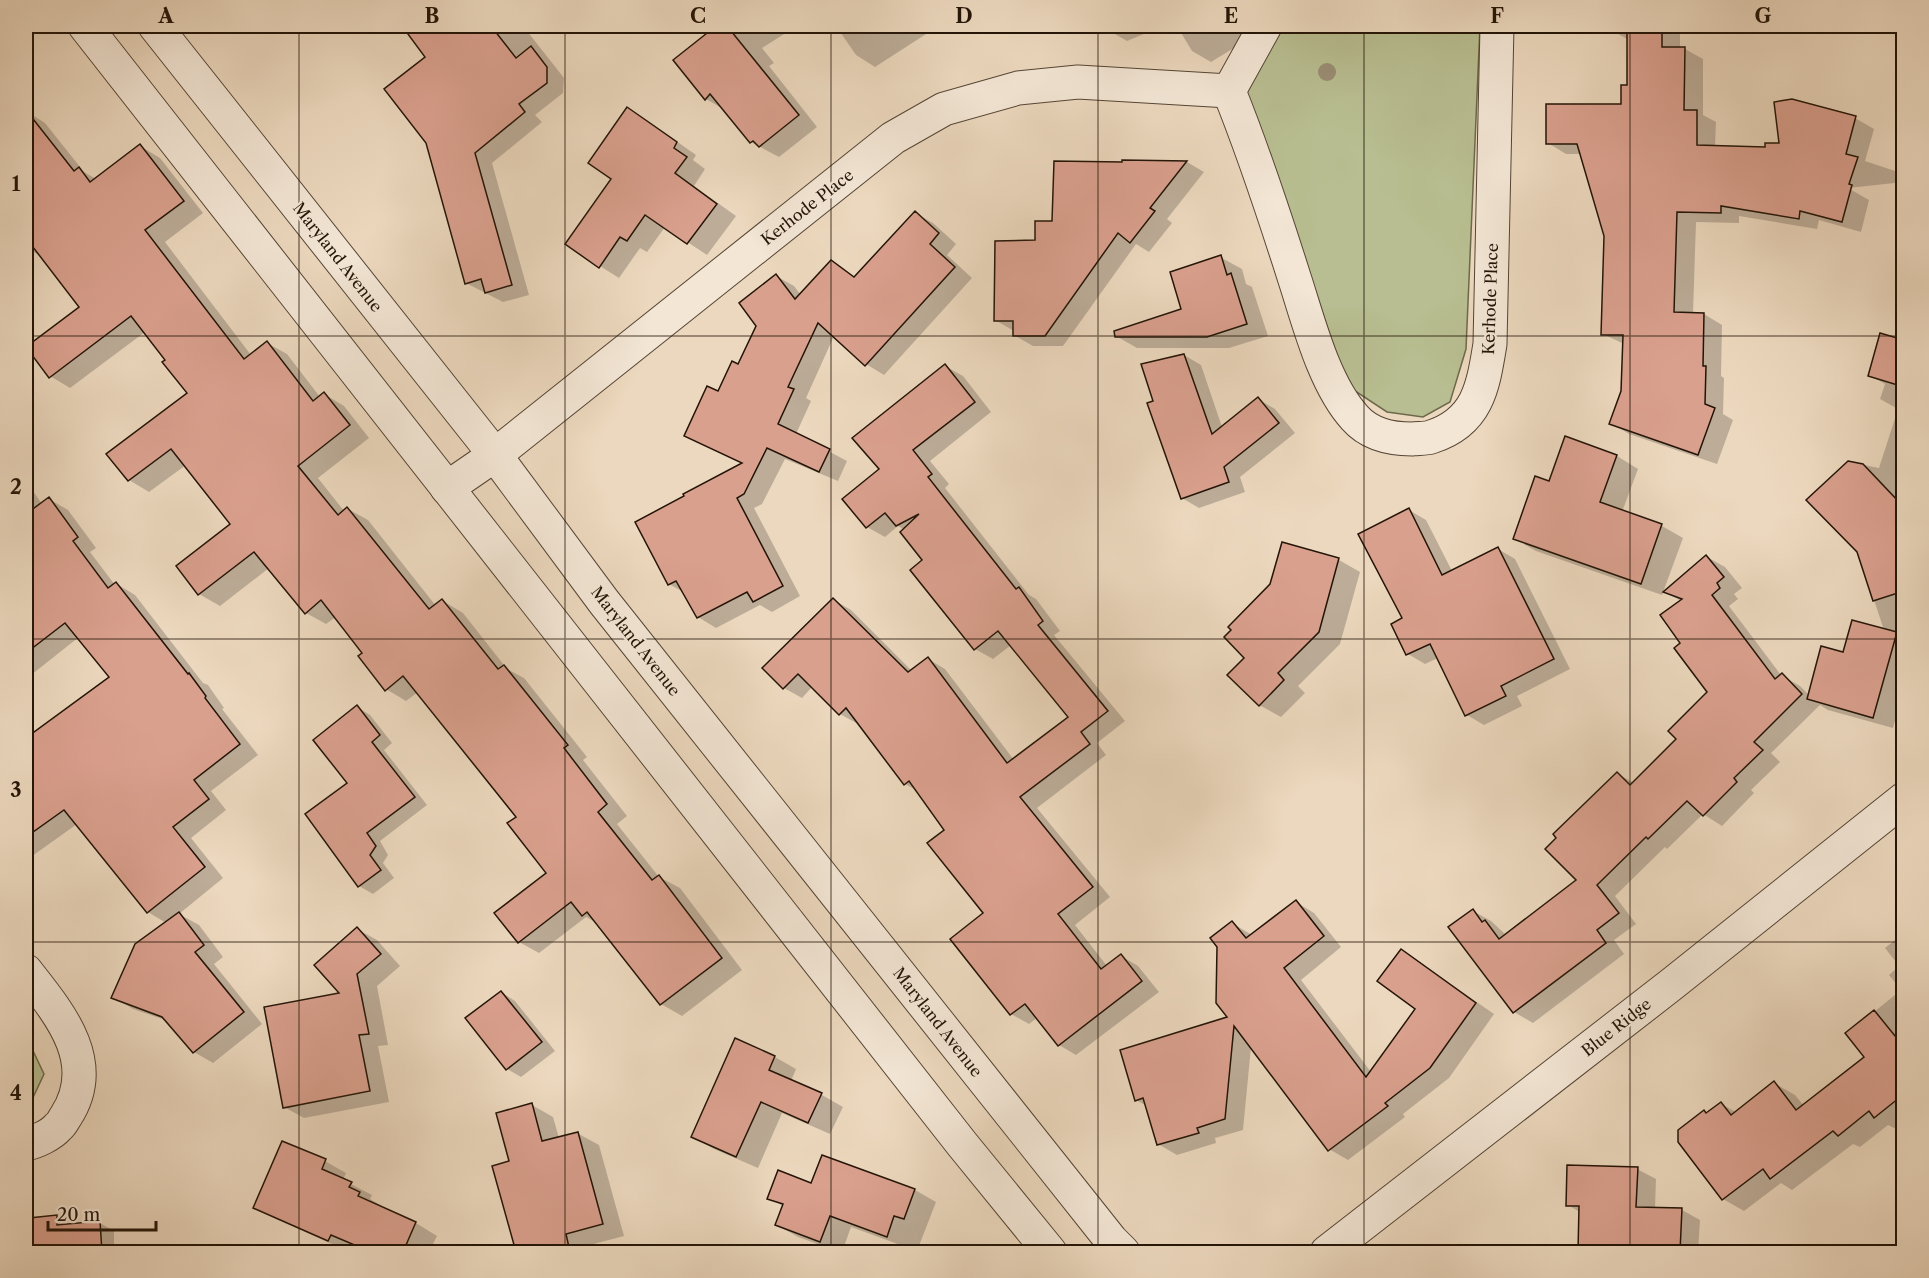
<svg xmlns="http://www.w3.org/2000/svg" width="1929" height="1278" font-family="'Libre Caslon Text',serif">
  <rect width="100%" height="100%" fill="#ecd8be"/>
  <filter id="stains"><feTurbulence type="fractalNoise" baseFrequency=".00333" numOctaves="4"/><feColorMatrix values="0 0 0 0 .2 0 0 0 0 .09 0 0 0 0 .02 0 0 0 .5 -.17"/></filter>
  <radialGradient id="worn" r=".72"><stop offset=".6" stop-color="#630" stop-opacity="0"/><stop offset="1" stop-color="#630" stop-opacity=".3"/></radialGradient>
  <!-- green -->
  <g fill="#b8be91" stroke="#6e694c" stroke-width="1.5">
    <polygon points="1274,26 1480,26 1466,349 1450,402 1423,417 1387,412 1346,385 1246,93"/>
    <polygon points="26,1036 44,1074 30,1104 26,1107"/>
  </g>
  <!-- shadow -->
  <g fill="#0003">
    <polygon points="417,26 523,26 564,78 563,93 535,115 542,122 492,163 529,295 503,302 466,283 427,58 409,32"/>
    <polygon points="718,26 797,26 762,48 774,63 769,66 817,127 779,157 751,142 725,110 706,99 675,61"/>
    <polygon points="836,26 977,26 948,33 937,27 875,67 856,55"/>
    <polygon points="1106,26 1163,26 1127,41 1108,30"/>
    <polygon points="1177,26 1245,26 1252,37 1211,62 1192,51"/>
    <polygon points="1614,26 1680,26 1680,49 1685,49 1703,59 1703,115 1716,122 1715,147 1766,148 1781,145 1855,118 1874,129 1865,161 1904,174 1904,182 1848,188 1869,200 1861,232 1819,220 1817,229 1739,216 1739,223 1696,222 1693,314 1704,314 1722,325 1721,376 1724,378 1723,414 1733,420 1717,464 1629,434 1611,423 1622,391 1624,344 1603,334 1606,236 1582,154 1566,154 1548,143 1622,106 1628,86 1629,40 1613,31"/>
    <polygon points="628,109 648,121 696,155 693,160 705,169 694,186 736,216 707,255 665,227 647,252 640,248 619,278 600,266 613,179"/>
    <polygon points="26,111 45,123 84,172 96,179 140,146 160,158 203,213 165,242 251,355 267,343 287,354 320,397 324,394 344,406 369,438 318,478 344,511 348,509 368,520 436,606 443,601 463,613 507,669 524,678 587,757 583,760 627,816 617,824 659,877 680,888 742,970 682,1016 661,1004 599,924 586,917 539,953 519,942 548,873 518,817 418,692 406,701 386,689 364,653 336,617 326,624 306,613 269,568 220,606 199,594 232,524 186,465 149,492 129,480 189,394 167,361 145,332 70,388 50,376 81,307 42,257 30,250 26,244"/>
    <polygon points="1055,162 1187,162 1204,172 1167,219 1172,223 1149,252 1136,244 1063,346 1033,346 1014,335 1014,331 995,320 1036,242 1054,222"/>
    <polygon points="915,213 933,223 956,244 947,255 972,278 884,375 866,364 834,336 806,398 811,401 796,434 847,461 838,481 785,459 762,504 754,508 800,596 772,612 760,605 716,628 698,617 685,593 669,584 743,464 686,435 739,366 758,325 776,276 794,286 801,295 831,262 855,277"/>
    <polygon points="1220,257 1242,269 1246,284 1252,287 1268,336 1229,348 1137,348 1116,336 1183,310"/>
    <polygon points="1904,341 1904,689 1893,728 1828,710 1820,705 1771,753 1780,762 1751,790 1754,793 1722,826 1703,814 1667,849 1665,847 1615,896 1636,924 1614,940 1624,954 1533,1023 1514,1012 1450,928 1473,911 1491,921 1506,935 1579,880 1558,838 1618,774 1634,783 1678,739 1709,692 1683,643 1681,601 1665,592 1707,557 1725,567 1742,588 1734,594 1738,599 1729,606 1781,675 1800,686 1809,695 1844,654 1884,630 1858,552 1848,462 1879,468 1898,409 1880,399 1885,384 1869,375"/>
    <polygon points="1184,355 1201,365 1222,427 1258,399 1275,409 1295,433 1240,477 1245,492 1199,508 1182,498 1155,402"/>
    <polygon points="945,366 963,376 991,412 930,461 949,484 945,488 1029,595 1036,599 1060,631 1054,635 1125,721 1097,743 1106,755 1037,808 1110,897 1075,925 1107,966 1121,956 1138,966 1159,992 1076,1055 1059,1045 1037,1018 1029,1024 1011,1014 952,939 985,913 946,830 918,791 905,784 858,724 840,714 813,686 802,698 784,688 834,600 851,610 912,671 928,659 945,669 1014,760 1070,717 1011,645 993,659 975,649 924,560 905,530 898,526 885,537 867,527 881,469"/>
    <polygon points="1566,438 1617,456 1638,469 1622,512 1662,526 1683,538 1662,595 1536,551 1515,539 1550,483"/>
    <polygon points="26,481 42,504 49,499 68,510 96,548 90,552 115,585 117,584 135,595 203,683 208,685 224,708 222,709 258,755 211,791 226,810 191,838 223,878 179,914 199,925 223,957 214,964 262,1024 213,1063 194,1052 168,1021 133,1009 113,997 166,923 148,912 77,824 28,859 26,858 26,740 111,677 79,637 26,679"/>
    <polygon points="1409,510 1426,520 1452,571 1498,549 1515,559 1570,669 1517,696 1522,706 1484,725 1467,715 1438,658 1425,664 1408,654 1404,619"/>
    <polygon points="1283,544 1339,560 1360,572 1340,644 1298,686 1305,693 1281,717 1259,705 1246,658 1271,585"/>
    <polygon points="357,707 370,715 392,743 384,750 427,805 380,841 388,855 383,863 394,878 373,894 359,886 349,783"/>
    <polygon points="1296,902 1314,913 1341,947 1301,980 1371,1072 1417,1008 1401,951 1419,962 1494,1014 1449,1078 1403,1114 1405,1117 1348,1160 1329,1149 1251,1047 1243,1130 1215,1138 1216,1143 1177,1155 1158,1144 1147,1106 1136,1100 1230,1018 1232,923 1252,935"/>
    <polygon points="357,929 377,940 400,966 377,986 388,1045 378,1046 389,1102 304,1118 284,1107 342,994"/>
    <polygon points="1904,933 1904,1123 1896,1129 1888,1125 1860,1147 1853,1144 1792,1190 1781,1183 1744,1211 1723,1199 1707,1114 1721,1104 1736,1112 1774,1083 1795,1095 1804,1106 1866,1058 1847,1034 1901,990 1889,975 1899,966 1885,948"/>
    <polygon points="501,992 515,1001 555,1051 521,1077 507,1069"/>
    <polygon points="735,1040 775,1057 796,1069 791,1081 822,1095 843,1107 830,1134 782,1113 758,1168 714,1149 693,1137"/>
    <polygon points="532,1105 553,1117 559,1138 577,1133 599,1145 624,1236 586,1246 588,1252 517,1252 494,1167 511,1162"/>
    <polygon points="822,1156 915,1190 936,1202 917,1251 851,1227 842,1252 840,1252 798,1237 777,1225 783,1206 769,1198 812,1185"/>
    <polygon points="325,1161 346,1173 343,1180 372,1195 370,1199 380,1205 379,1207 416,1223 437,1236 429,1252 367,1252 353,1246 350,1252 276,1219 254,1207"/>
    <polygon points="1637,1169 1656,1179 1655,1209 1682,1210 1700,1220 1698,1252 1579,1252 1580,1212 1568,1205"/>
    <polygon points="56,1217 71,1225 100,1223 114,1231 114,1245 125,1252 33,1252 30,1219"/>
  </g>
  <!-- building -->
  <g fill="#daa08e" stroke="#231407" stroke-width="1.5">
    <polygon points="402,26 491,26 516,58 531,46 547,67 547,83 519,104 525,112 475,153 512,285 485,293 481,279 465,284 426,143 384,89 425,57"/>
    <polygon points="716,26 727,26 799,115 759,147 753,141 750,143 710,94 705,100 673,60"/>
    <polygon points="1627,26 1662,26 1662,47 1685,47 1684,110 1697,110 1697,145 1765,147 1765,143 1779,143 1774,102 1792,99 1856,116 1846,154 1858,157 1849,184 1852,185 1842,222 1800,211 1799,219 1721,206 1721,213 1677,212 1674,312 1704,313 1703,366 1706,366 1705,404 1715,408 1698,455 1609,424 1621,391 1623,335 1601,335 1604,236 1577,144 1546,144 1546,104 1621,104 1621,85 1627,85"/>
    <polygon points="627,107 677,142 674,148 687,157 675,173 717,204 687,244 645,215 627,241 620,237 599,268 565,244 611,179 588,163"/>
    <polygon points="26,110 74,171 79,167 90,182 140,144 184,201 145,230 244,359 267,341 313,401 324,392 350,425 298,466 338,515 347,507 429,609 442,599 498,669 504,665 568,745 564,748 607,804 598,812 652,880 659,875 722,958 660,1005 587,912 582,916 571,902 518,943 494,913 546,873 507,823 516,817 403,676 385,691 358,656 362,653 321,600 305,614 254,552 198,595 176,566 230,524 171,449 128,481 106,454 187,393 162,362 165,360 131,316 49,378 26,347 79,307 26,238"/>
    <polygon points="1122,160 1187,161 1150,208 1155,211 1130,243 1118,233 1045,336 1013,336 1013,321 994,321 995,241 1035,240 1035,221 1052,221 1054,161 1122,162"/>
    <polygon points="915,211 939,233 930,244 955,267 865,366 818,323 788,387 794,389 778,424 830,449 819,472 767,448 744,494 737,498 783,586 753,602 747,592 697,618 676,581 668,585 635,522 684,496 683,494 742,463 684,436 707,386 718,391 732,361 738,364 756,326 739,303 776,274 795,299 831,260 854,277"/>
    <polygon points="1221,255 1227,275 1231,273 1247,324 1207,337 1115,337 1114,331 1181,309 1170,272"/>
    <polygon points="1880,333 1904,340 1904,387 1868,376"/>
    <polygon points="1184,354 1212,434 1258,397 1279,423 1224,467 1229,482 1181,499 1147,403 1153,401 1141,364"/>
    <polygon points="945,364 975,402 913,450 932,474 928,477 1016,589 1019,587 1043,621 1038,625 1108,711 1081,732 1090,744 1020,797 1093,887 1058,914 1101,969 1121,954 1142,981 1058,1046 1025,1004 1010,1015 950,939 983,913 927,843 944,830 909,781 904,785 846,708 839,715 798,674 783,689 762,668 833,598 908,672 928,657 1007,763 1068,717 998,631 974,650 910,570 922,560 900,532 919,514 896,526 885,513 866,528 842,499 879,469 852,438"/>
    <polygon points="1565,436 1617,455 1600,502 1662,524 1641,584 1513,539 1535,476 1549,481"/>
    <polygon points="1848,461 1863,464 1899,502 1904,515 1904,591 1873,601 1857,552 1806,500"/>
    <polygon points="49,497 78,537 73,541 108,588 116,582 188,674 189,673 206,696 205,698 240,744 194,780 209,799 173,827 205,867 147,913 64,810 26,837 26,738 109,677 65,623 26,653 26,514"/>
    <polygon points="1409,508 1442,575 1498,547 1554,659 1501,686 1506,696 1465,716 1430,644 1406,655 1391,624 1402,618 1358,534"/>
    <polygon points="1282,542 1339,558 1319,632 1278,673 1284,680 1259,706 1227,675 1244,658 1224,637 1231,630 1228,627 1270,584"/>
    <polygon points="1706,555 1724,577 1717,583 1720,588 1712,595 1775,679 1782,673 1802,694 1754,742 1763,750 1734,778 1737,782 1703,816 1687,801 1648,839 1646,837 1597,885 1619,913 1597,930 1606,943 1513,1013 1448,927 1473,909 1482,922 1485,920 1499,939 1576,880 1545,849 1556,838 1553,834 1617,772 1630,785 1676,739 1668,731 1707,692 1674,648 1680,643 1660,615 1682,599 1663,592"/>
    <polygon points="1852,620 1897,632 1873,718 1807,699 1821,646 1843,652"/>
    <polygon points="357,705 380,735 372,742 415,797 367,833 376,846 370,855 381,870 358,887 305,814 347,783 313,740"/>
    <polygon points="1296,900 1324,936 1284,968 1366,1077 1415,1009 1377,981 1401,949 1476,1003 1430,1068 1385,1103 1388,1106 1328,1151 1234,1026 1225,1119 1197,1128 1199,1133 1157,1145 1143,1098 1135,1101 1120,1050 1227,1017 1216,1003 1217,947 1210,938 1232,921 1246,938"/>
    <polygon points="179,912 204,945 195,952 244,1012 193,1053 162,1017 111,998 135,944"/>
    <polygon points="357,927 381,954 357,974 369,1034 359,1035 370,1091 283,1108 264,1007 339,993 314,965"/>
    <polygon points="501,991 542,1042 506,1070 465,1018"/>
    <polygon points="1874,1010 1904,1047 1904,1094 1874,1118 1869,1111 1838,1136 1833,1131 1770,1179 1763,1169 1722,1200 1678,1142 1678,1130 1704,1110 1706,1113 1721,1102 1731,1115 1774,1081 1796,1110 1864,1057 1845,1033"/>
    <polygon points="735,1038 775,1056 769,1070 822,1093 808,1123 761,1102 736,1157 691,1137"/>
    <polygon points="532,1103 542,1141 578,1132 603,1224 566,1234 570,1252 516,1252 492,1166 509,1161 496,1113"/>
    <polygon points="282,1141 326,1159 322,1169 352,1182 349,1187 360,1192 358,1196 416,1222 403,1252 371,1252 331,1235 328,1241 253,1208"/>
    <polygon points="822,1155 915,1189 904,1219 894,1216 887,1237 830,1216 820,1242 775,1225 783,1204 767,1199 778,1170 811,1183"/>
    <polygon points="1567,1165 1638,1167 1636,1207 1682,1208 1680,1252 1578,1252 1579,1206 1566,1206"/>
    <polygon points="57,1215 57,1225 100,1221 102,1252 26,1252 26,1228 29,1227 29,1218"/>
  </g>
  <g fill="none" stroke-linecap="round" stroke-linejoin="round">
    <!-- minor casing -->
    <g stroke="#554535" stroke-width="35">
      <g id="minor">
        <polyline points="85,26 962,1144 1050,1252"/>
        <polyline points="155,26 495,455 604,602 1111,1240 1123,1252"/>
        <path d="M 1229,91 C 1254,153 1275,217 1295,280 C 1309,323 1324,384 1355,418 C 1370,435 1391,439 1412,439 C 1418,438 1425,439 1431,437 C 1478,422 1483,387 1490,344 L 1497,26"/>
        <polyline points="1229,91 1265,26"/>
        <polyline points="447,488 495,455 893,138 944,109 1018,88 1078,82 1229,91"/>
        <path d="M 26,971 C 59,1013 101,1062 66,1116 C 64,1119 62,1124 58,1127 C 51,1135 36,1142 26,1144"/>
        <polyline points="1327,1252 1672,984 1904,799"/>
      </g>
    </g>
    <!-- minor -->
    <use href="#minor" stroke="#f3e6d5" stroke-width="33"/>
  </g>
  <!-- trees -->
  <circle fill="#9a8d74" cx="1327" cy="72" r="9"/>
  <!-- grid -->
  <path fill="none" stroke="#231407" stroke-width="1.5" stroke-opacity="0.55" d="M 299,26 L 299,1252M 565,26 L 565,1252M 831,26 L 831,1252M 1098,26 L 1098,1252M 1364,26 L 1364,1252M 1630,26 L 1630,1252M 26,336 L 1904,336M 26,639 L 1904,639M 26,942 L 1904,942"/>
  <g text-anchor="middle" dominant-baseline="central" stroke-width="4.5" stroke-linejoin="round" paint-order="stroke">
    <!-- street labels -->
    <g font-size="16" fill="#231407" stroke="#f3e6d5">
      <text transform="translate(807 207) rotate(-38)">Kerhode Place</text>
      <text transform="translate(338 257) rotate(52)">Maryland Avenue</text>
      <text transform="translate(1490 299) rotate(-88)">Kerhode Place</text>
      <text transform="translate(636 641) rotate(52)">Maryland Avenue</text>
      <text transform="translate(938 1022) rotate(52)">Maryland Avenue</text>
      <text transform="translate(1616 1027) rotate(-38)">Blue Ridge</text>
    </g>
  </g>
  <!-- margin -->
  <rect width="1929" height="1278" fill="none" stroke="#ecd8be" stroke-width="66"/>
  <!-- scale -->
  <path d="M48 1221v9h108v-9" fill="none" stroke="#231407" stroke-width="3"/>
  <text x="57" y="1221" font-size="18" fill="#231407" stroke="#f3e6d5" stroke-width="4.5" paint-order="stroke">20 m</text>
  <rect x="33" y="33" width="1863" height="1212" fill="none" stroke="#231407" stroke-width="2"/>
  <g font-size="20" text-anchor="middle" font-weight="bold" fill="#231407">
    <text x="166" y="23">A</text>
    <text x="432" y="23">B</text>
    <text x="698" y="23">C</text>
    <text x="964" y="23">D</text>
    <text x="1231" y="23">E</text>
    <text x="1497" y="23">F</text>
    <text x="1763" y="23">G</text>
    <text x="16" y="191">1</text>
    <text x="16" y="494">2</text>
    <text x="16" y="797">3</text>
    <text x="16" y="1100">4</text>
  </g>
  <rect width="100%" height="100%" filter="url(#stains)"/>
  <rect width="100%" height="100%" fill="url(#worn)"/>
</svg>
